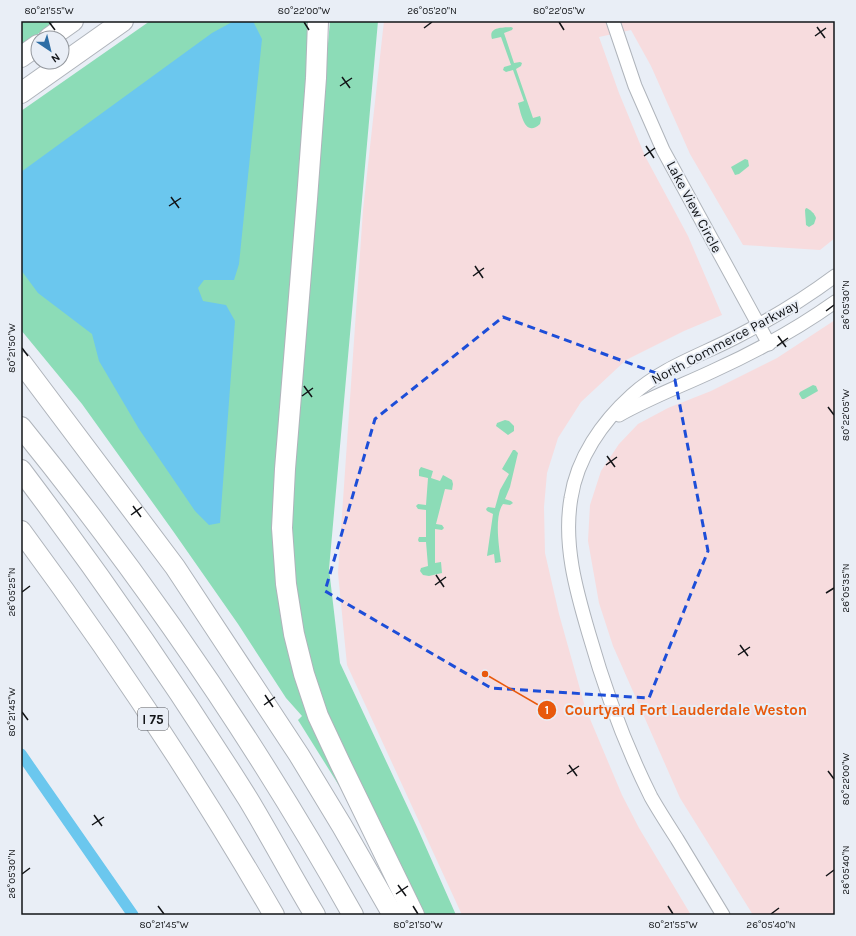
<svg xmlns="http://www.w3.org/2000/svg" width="856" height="936" font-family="Karla,sans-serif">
  <rect width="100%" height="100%" fill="#e9eef6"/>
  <!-- commercial -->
  <g fill="#f7dcde">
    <polygon points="384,21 789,21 790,22 835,23 835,238 820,250 743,245 690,154 651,66 631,30 599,37 619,93 645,156 688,236 722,315 684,331 626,360 581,402 558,438 547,473 544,507 545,553 559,614 585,707 622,795 639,828 691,915 462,915 347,665 338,573 363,210"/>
    <polygon points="835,320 835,915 753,915 680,798 613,646 599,603 588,541 590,505 601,471 619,444 638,424 668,408 711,391 777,358"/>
  </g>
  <!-- green -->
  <g fill="#8cdcb7">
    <polygon points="21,21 56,21 21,46"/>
    <polygon points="150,21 309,21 278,547 346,789 343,792 298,720 302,716 286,698 238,624 173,531 82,404 21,330 21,111"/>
    <polygon points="330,21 378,21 329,569 340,663 417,827 456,915 423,915 308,674 294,585 288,489"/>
    <path d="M 511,27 L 513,28 L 512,30 L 504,33 L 514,63 L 520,62 L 522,63 L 521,66 L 516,69 L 533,118 L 540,116 L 541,119 L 540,124 C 525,138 521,114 518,103 L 524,101 L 513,70 L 506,72 L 503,70 L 504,67 L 511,65 L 501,37 L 492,39 C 488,27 502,28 511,27 Z"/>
    <polygon points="745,159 748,160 749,166 739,174 735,175 731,167"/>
    <path d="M 806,208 C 810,209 815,214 816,218 L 814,224 L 809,227 L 806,225 L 805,210 Z"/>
    <polygon points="813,385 816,386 818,391 804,399 802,399 799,394 800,392"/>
    <polygon points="505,420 509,421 514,426 514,431 508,435 496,426 497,423"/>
    <path d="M 513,450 L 515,450 L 518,453 L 510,487 L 505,499 L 511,501 L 513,503 L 510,505 L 503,504 C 494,516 499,547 501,562 L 495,563 L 494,554 L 487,556 L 493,514 L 487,511 L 486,509 L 488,507 L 495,508 L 500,490 L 509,474 L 502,469 Z"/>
    <polygon points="421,467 433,471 431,478 440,481 443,475 452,480 453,484 452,490 445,489 436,524 442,525 444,528 442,530 435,529 435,563 441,562 442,573 429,576 423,575 420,571 421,568 428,566 426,542 419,542 418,540 419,537 426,537 426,510 418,509 416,506 418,504 426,505 428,478 419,476 419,470"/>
  </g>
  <!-- water -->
  <polygon fill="#6bc7ee" points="234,21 253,21 262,39 239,264 234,280 204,280 198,288 203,301 226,305 235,321 220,523 209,525 195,511 139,429 99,361 92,334 38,293 21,270 21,172 212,33"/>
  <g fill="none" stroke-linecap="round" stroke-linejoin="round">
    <!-- canal -->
    <polyline stroke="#6bc7ee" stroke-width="11" points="21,754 133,915"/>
    <!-- minor casing -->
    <g stroke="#afb4bb" stroke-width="15">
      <g id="minor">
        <polyline points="613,21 635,86 663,150 769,344"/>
        <path d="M 619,415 C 649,398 681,386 713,371 C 755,352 797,329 835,302"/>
        <path d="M 723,915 C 708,890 692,864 677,839 C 668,825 659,811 651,797 C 625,745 605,690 589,634 C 576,590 563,544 571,498 C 577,458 602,422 632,395 C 663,367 702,355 738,336 C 773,318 804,299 835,276"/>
      </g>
    </g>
    <!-- highway casing -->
    <g stroke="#afb4bb" stroke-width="22">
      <g id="highway">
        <polyline points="318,21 316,78 307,199 285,469 282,528 286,584 294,634 304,674 318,716 340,763 414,915"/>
        <polyline points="49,38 73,21"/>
        <polyline points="21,57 38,45"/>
        <polyline points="21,93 123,21"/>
        <polyline points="21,362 175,567 299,755 342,826 393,915"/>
        <path d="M 21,427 C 145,580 257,744 353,915"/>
        <path d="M 21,470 C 101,576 177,686 248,799 C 271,837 292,877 315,915"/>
        <path d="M 21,531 C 112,654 197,782 274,915"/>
      </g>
    </g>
    <!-- minor -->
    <use href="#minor" stroke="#fff" stroke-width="13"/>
    <!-- highway -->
    <use href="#highway" stroke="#fff" stroke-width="20"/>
  </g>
  <!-- marked area -->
  <path fill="none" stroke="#1d4ed8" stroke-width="3" stroke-dasharray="8 5" stroke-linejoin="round" d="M 503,317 L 675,380 L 708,551 L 649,698 L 491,688 L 325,591 L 375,419 Z"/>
  <!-- ticks -->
  <path fill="none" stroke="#121417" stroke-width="1.5" d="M 49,22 L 55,30M 304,22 L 309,30M 559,22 L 564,30M 817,27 L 825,38M 424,28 L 432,22M 815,36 L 826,28M 342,77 L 350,88M 340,86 L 352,78M 646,146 L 654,158M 644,156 L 655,148M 171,197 L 179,208M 169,206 L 181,198M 475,266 L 483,278M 473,276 L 484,268M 826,311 L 834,305M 778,336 L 786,347M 777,346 L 788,338M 22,348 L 28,356M 304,386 L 312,397M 302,396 L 313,388M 828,407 L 834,415M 607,456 L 615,467M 606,465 L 617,457M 133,506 L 141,517M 131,515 L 142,507M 436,575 L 444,587M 435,585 L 446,577M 22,592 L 30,586M 826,593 L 834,588M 740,645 L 748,656M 738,655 L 750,647M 265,695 L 273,707M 264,705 L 275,697M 22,712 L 28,720M 569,765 L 577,776M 828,771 L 834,779M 567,774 L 579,766M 94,815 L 102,826M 92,825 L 104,817M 22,874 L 30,868M 826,876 L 834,870M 398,885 L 406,896M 396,894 L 408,886M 158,906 L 164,914M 413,906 L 418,914M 668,906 L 673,914M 771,914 L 779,908"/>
  <g text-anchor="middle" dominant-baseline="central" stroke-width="4" stroke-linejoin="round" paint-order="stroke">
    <!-- shield labels -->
    <rect fill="#e9eef6" stroke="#52555a" stroke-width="1" x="138" y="708" width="30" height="22" rx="3"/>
    <g font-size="13" font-weight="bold" fill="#121417">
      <text x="153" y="719">I 75</text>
    </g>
    <!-- street labels -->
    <g font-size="14" fill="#121417" stroke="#e9eef6">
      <text transform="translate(694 207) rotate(62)">Lake View Circle</text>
      <text transform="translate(725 342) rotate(-28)">North Commerce Parkway</text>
    </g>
  </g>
  <!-- callouts -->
  <path fill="none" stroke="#e8590c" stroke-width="1.5" d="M485 674L547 710"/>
  <g fill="#e8590c" stroke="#e9eef6" stroke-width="1.5">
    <circle cx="485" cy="674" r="4"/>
    <circle cx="547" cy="710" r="10"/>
  </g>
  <g font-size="12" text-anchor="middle" font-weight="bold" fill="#fff">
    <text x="547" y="714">1</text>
  </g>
  <g font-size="15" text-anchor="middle" font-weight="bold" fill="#e8590c" stroke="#e9eef6" stroke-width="4" stroke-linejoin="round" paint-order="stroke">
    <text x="686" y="715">Courtyard Fort Lauderdale Weston</text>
  </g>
  <!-- border -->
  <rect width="856" height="936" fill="none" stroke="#e9eef6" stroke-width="44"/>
  <!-- north arrow -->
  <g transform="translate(50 50) rotate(145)"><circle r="19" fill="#e9eef6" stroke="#93979d"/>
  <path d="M0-3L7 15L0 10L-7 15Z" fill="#2e6ea5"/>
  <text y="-6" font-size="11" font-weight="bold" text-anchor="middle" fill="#121417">N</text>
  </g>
  <rect x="22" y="22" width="812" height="892" fill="none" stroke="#121417" stroke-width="1.5"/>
  <g font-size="10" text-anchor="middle" fill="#121417">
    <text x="49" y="14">80°21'55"W</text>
    <text x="304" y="14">80°22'00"W</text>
    <text x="432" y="14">26°05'20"N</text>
    <text x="559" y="14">80°22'05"W</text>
    <text transform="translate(845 305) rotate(-90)" y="4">26°05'30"N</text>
    <text transform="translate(11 348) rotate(-90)" y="4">80°21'50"W</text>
    <text transform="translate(845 415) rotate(-90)" y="4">80°22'05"W</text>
    <text transform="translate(845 588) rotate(-90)" y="4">26°05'35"N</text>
    <text transform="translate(11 592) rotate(-90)" y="4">26°05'25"N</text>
    <text transform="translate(11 712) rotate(-90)" y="4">80°21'45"W</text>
    <text transform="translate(845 779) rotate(-90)" y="4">80°22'00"W</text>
    <text transform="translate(845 870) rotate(-90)" y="4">26°05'40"N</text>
    <text transform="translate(11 874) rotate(-90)" y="4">26°05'30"N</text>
    <text x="164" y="928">80°21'45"W</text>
    <text x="418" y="928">80°21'50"W</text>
    <text x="673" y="928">80°21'55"W</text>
    <text x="771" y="928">26°05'40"N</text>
  </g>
</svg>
